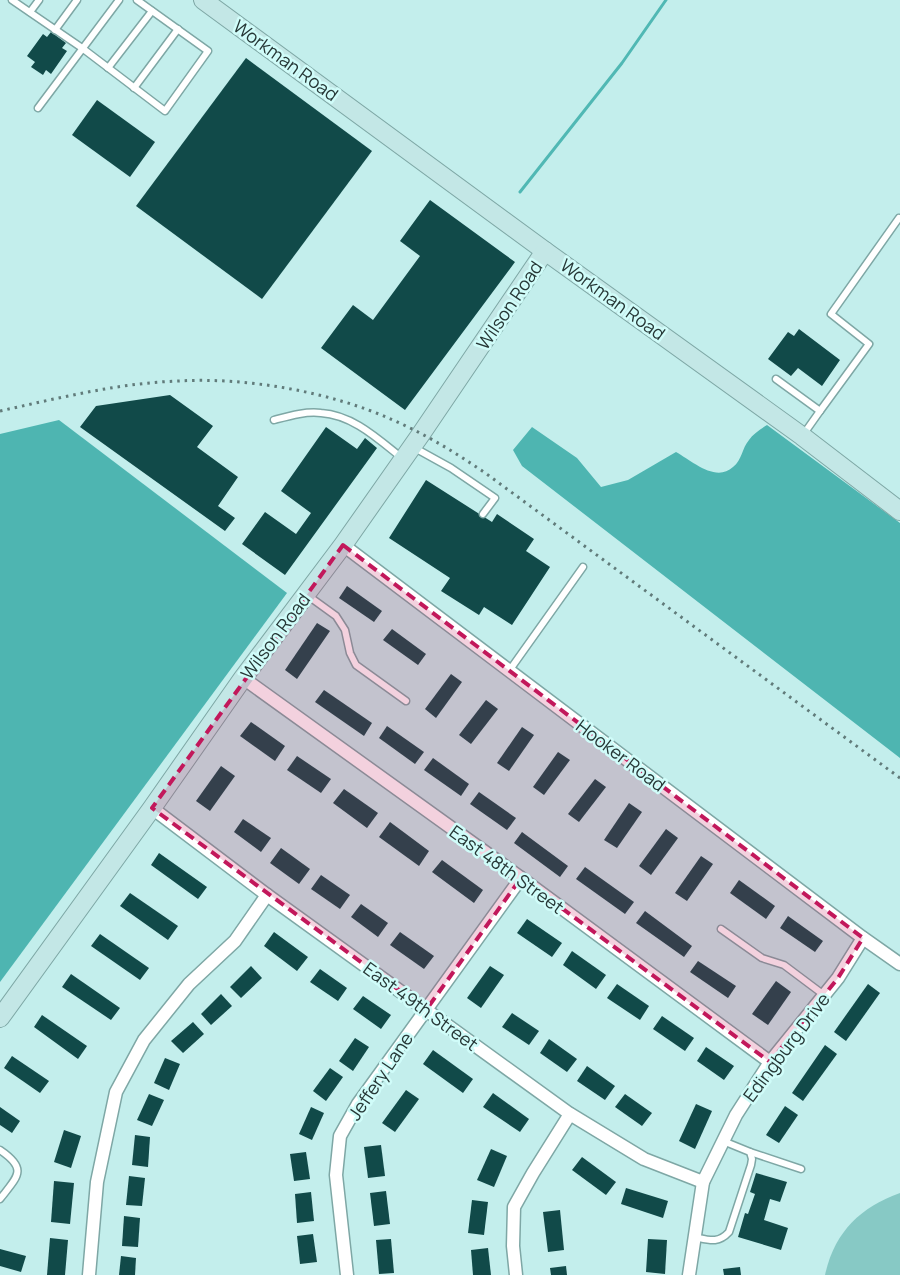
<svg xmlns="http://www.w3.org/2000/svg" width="900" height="1275" font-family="Manrope,sans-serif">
  <rect width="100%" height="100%" fill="#c3eeec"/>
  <!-- green -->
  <path fill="#87c9c5" d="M 900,1193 L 900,1275 L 825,1275 C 834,1233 860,1207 900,1193 Z"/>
  <!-- forest -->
  <g fill="#4eb5b1">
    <polygon points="59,420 287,593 0,982 0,434"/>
    <path d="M 767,425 L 900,523 L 900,758 L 522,466 L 513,450 L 532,427 L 577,458 L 601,487 L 628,480 L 676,452 C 692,461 716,483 733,467 C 742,460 742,448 749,440 C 753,434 761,429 767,425 Z"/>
  </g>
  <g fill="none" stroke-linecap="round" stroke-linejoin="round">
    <!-- stream -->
    <polyline stroke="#50b8b4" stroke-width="3" points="520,192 622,63 666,0"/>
  </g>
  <!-- building -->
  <g fill="#114a49">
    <polygon points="51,32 66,43 62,48 67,51 51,74 46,70 43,75 31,67 35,62 27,56 43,34 47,37"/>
    <polygon points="246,58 372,151 262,299 136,206"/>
    <polygon points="97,100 155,142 130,177 72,135"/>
    <polygon points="430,200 515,262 405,410 321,348 353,305 373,320 420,256 400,241"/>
    <polygon points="799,329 840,360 822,386 798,368 791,376 768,359 788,332 794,336"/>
    <polygon points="170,395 213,426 197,447 238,477 218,506 235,518 225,531 80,427 96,406"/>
    <polygon points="326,427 357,449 365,438 377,448 285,575 242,544 265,512 296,534 311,513 281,491"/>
    <polygon points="426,480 492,522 497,514 534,539 526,551 550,567 512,625 484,607 479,615 441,591 450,578 389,538"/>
    <polygon points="347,586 382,611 374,622 339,598"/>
    <polygon points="317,623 330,631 297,679 285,670"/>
    <polygon points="392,629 426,654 418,665 383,640"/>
    <polygon points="451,674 462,682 436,718 425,709"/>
    <polygon points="324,690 372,723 364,736 315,702"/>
    <polygon points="486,700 498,709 471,744 459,735"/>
    <polygon points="251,722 285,746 275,761 240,736"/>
    <polygon points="387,726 424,752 415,764 379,738"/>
    <polygon points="522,727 534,735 509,771 497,763"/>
    <polygon points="558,752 570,760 544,795 533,787"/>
    <polygon points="297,756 331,779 321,793 287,770"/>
    <polygon points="433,758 469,784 461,796 424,770"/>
    <polygon points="221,766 235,776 210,811 196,801"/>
    <polygon points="595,779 606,787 579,822 568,814"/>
    <polygon points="344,789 378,813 367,828 333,803"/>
    <polygon points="479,792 516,818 507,830 470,804"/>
    <polygon points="629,803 642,812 617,848 604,840"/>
    <polygon points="243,819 271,838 261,852 234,832"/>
    <polygon points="390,822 429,851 419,866 379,837"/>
    <polygon points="666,829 678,838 651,875 639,866"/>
    <polygon points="522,832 568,866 560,877 514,843"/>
    <polygon points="281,848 310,869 299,884 270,863"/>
    <polygon points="159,853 207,887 198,899 151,865"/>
    <polygon points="701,856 713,864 687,901 675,893"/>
    <polygon points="442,860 483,890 474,903 432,872"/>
    <polygon points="585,867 634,902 625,914 576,879"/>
    <polygon points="321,875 350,895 340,909 311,889"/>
    <polygon points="739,880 775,906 766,919 730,893"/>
    <polygon points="130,893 178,926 168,940 120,906"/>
    <polygon points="361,904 388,923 378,937 351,917"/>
    <polygon points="645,911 692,946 684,957 636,923"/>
    <polygon points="788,916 823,941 815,952 780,928"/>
    <polygon points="527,919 562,943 552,957 517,933"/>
    <polygon points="274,932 308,957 297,971 264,946"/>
    <polygon points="400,932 434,956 424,969 390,945"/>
    <polygon points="100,934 149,968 140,980 91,946"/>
    <polygon points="572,951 606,975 596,989 563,965"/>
    <polygon points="698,961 736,986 728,998 690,972"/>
    <polygon points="251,966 262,978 241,998 230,987"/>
    <polygon points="490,966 504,975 481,1008 467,998"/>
    <polygon points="320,969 347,988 338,1001 310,982"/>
    <polygon points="71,974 120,1008 111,1020 62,987"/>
    <polygon points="776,981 791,992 768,1025 752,1014"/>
    <polygon points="617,984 649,1006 640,1020 607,998"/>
    <polygon points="868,984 880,993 846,1041 834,1032"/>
    <polygon points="221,994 232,1006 211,1025 201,1014"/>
    <polygon points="363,996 391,1015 381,1029 353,1009"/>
    <polygon points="512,1013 539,1031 529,1045 502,1027"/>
    <polygon points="42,1015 87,1046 78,1059 34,1027"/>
    <polygon points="662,1016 694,1038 685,1051 653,1029"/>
    <polygon points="193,1022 204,1034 183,1053 171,1041"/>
    <polygon points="355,1038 369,1047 353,1071 339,1061"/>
    <polygon points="549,1039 577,1059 567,1072 540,1053"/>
    <polygon points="825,1045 837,1054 803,1101 792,1093"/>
    <polygon points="706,1047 734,1066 724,1080 697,1061"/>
    <polygon points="433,1050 473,1079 463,1093 423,1064"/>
    <polygon points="12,1056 49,1081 40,1093 4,1068"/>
    <polygon points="165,1058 180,1064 169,1090 154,1083"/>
    <polygon points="587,1066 615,1086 605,1100 577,1081"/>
    <polygon points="330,1068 343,1077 326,1101 313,1091"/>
    <polygon points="406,1090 419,1099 395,1132 382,1123"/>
    <polygon points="493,1093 529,1119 520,1132 483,1107"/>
    <polygon points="149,1094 164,1100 152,1126 137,1120"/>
    <polygon points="625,1094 652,1113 642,1126 615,1107"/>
    <polygon points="696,1104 712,1111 695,1149 679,1141"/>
    <polygon points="785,1106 798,1115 779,1143 766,1135"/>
    <polygon points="0,1107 20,1121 12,1133 0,1125"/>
    <polygon points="311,1107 324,1113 312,1140 299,1134"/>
    <polygon points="64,1130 81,1136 71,1168 54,1162"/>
    <polygon points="135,1135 150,1137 148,1167 132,1165"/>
    <polygon points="381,1145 385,1176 368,1178 364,1147"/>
    <polygon points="491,1149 507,1156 494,1187 477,1180"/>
    <polygon points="306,1152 310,1179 294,1181 290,1154"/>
    <polygon points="582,1157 616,1182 606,1195 572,1170"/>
    <polygon points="756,1173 787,1182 780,1202 770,1199 764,1220 788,1228 781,1250 738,1237 745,1213 748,1214 755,1194 750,1192"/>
    <polygon points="129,1176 145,1178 142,1206 126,1205"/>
    <polygon points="54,1181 74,1183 70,1224 51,1222"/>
    <polygon points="626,1188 668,1201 663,1218 621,1204"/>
    <polygon points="386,1191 390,1224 374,1226 370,1193"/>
    <polygon points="311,1192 314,1221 297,1223 295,1194"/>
    <polygon points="472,1200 488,1202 484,1235 468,1233"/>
    <polygon points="560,1210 564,1250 548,1252 543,1212"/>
    <polygon points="124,1216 140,1218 138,1247 122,1246"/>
    <polygon points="313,1234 317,1262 300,1264 297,1236"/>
    <polygon points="50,1238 68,1240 65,1275 47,1275"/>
    <polygon points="391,1239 394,1273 379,1274 376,1240"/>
    <polygon points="648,1239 667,1240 665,1274 646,1272"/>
    <polygon points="488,1248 491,1275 473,1275 471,1250"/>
    <polygon points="0,1249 26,1256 21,1272 0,1266"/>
    <polygon points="121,1256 136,1258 135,1275 119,1275"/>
    <polygon points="566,1266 567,1275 551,1275 550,1268"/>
    <polygon points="740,1267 741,1275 724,1275 723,1269"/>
  </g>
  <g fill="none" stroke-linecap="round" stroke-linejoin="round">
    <!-- lane casing -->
    <g stroke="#7ea7a5" stroke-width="9">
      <g id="lane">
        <polyline points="12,0 82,48 165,111 208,51 137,0"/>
        <polyline points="30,12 39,0"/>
        <polyline points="55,30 77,0"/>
        <polyline points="108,68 152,11"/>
        <polyline points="134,88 178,29"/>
        <polyline points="38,108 119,0"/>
        <polyline points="776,379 820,411 803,435"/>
        <polyline points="820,411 869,344 831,314 899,218"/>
        <path d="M 274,420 C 289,416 306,411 321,413 C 353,415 378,439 402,458"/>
        <polyline points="413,447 451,468 495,498 483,514"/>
        <polyline points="307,595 336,616 345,630 350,653 356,665 406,701"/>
        <polyline points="509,671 583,567"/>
        <polyline points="721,929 762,958 784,965 824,995"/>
        <path d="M 0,1150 C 28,1169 18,1176 0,1199"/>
        <polyline points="750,1152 801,1169"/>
        <path d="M 694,1237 C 709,1240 718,1244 729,1232 L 751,1165 L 752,1159 L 750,1152 L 723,1141"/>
      </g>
    </g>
    <!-- street casing -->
    <g stroke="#7ea7a5" stroke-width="15">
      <g id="street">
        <polyline points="343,545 863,938 900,964"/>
        <polyline points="243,678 521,878 770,1062"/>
        <polyline points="152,808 267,895 570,1114 644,1159 703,1182"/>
        <polyline points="89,1275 97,1182 116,1092 144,1040 189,984 235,941 267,895"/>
        <polyline points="347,1275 336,1175 340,1136 358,1104 521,878"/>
        <polyline points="516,1275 513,1246 514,1207 533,1173 570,1114"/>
        <polyline points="689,1275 703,1182 736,1115 770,1062 838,978 863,938"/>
      </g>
    </g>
    <!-- secondary casing -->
    <g stroke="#7ea7a5" stroke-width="20">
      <g id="secondary">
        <polyline points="203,0 545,251 802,436 900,511"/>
        <polyline points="0,1018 152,808 243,678 343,545 421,434 545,251"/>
      </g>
    </g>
    <!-- lane -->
    <use href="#lane" stroke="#fff" stroke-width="6"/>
    <!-- street -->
    <use href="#street" stroke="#fff" stroke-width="12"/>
    <!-- secondary -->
    <use href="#secondary" stroke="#c3e7e6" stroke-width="18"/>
    <!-- rail -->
    <path stroke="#617b7a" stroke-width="3" stroke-dasharray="2.5 5" stroke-linecap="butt" d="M 0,411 C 59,398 118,383 179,381 C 247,377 331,392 393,420 C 427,435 458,454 488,475 L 900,778"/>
  </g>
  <!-- marked area -->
  <path fill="#c2185b" fill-opacity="0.2" stroke="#c2185b" stroke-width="4" stroke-dasharray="10 6" stroke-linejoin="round" d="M 343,545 L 863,938 L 838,978 L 770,1062 L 521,878 L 426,1010 L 152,808 Z"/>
  <g text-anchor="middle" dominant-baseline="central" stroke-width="5" stroke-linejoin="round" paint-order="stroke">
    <!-- street labels -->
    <g font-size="18" fill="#263736" stroke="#d0fcf9">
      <text transform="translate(286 60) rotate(36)">Workman Road</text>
      <text transform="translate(613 299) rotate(36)">Workman Road</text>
      <text transform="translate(509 305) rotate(-56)">Wilson Road</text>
      <text transform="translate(275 636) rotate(-53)">Wilson Road</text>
      <text transform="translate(621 755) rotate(37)">Hooker Road</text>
      <text transform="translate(507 869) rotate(36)">East 48th Street</text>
      <text transform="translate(421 1006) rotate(36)">East 49th Street</text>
      <text transform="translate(786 1047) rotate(-53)">Edingburg Drive</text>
      <text transform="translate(380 1076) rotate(-56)">Jeffery Lane</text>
    </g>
  </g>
</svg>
